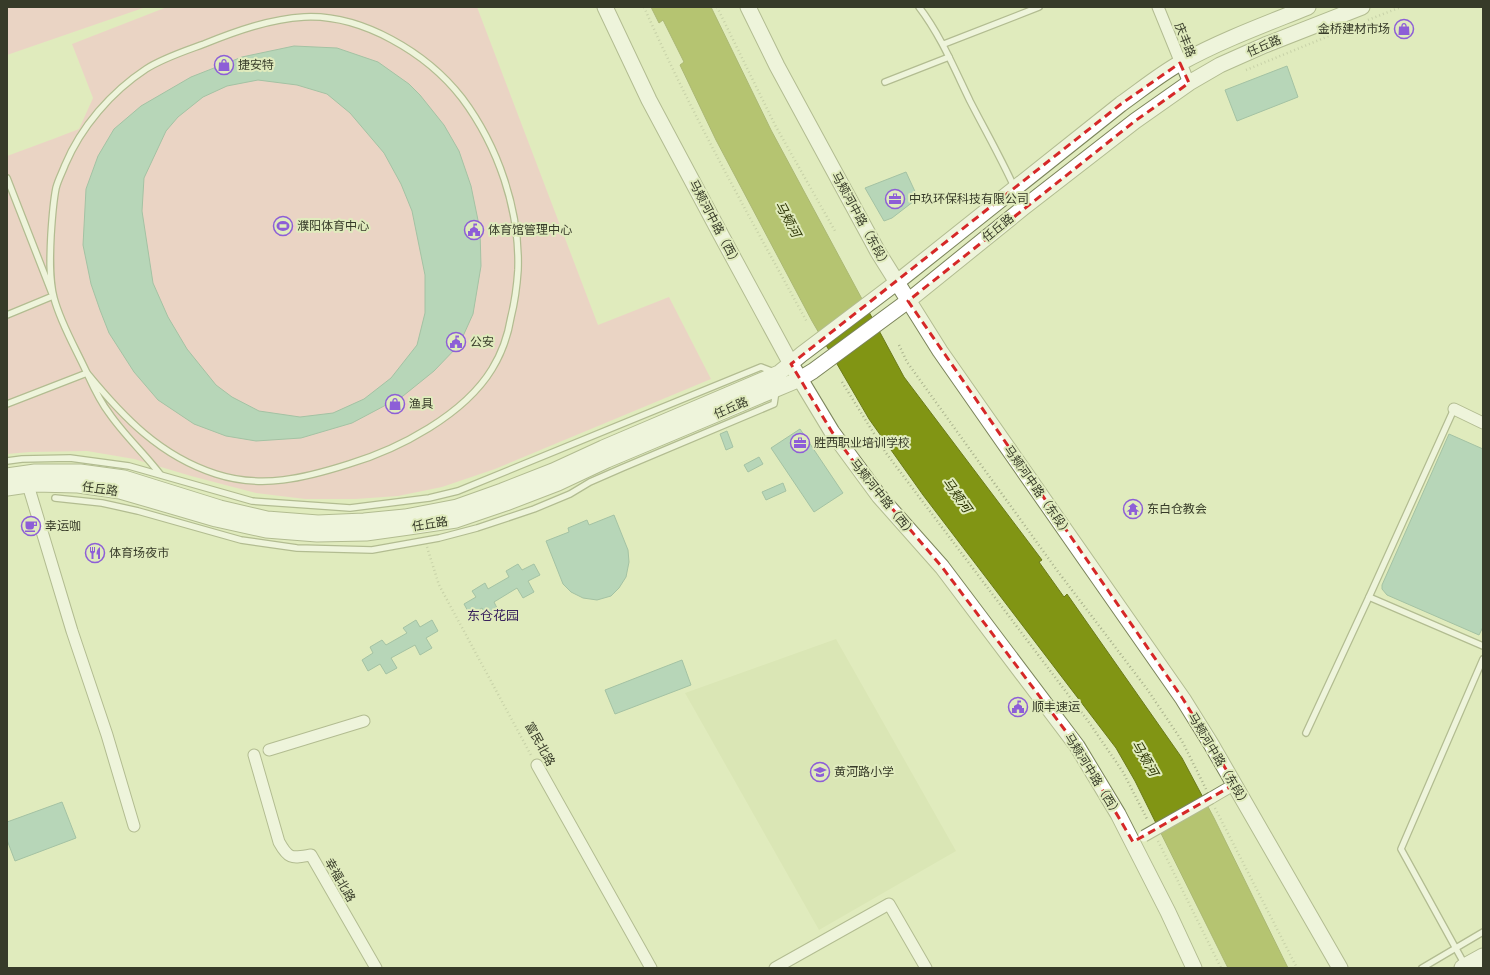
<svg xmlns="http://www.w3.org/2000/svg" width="1490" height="975" font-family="Raleway,'Noto Sans SC',sans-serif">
  <rect width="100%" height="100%" fill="#e0ebbd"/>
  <!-- built -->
  <polygon fill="#d3e0ab" points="836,639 956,851 819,930 685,693"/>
  <!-- green -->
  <g fill="#f7b9cc">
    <polygon points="7,7 146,7 7,55"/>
    <polygon points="167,7 477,7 598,325 669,297 711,379 495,469 442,487 398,496 356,499 305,499 256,493 191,476 134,459 87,451 30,452 7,454 7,156 53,139 79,129 93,98 72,44"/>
  </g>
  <!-- water -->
  <polygon fill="#819514" stroke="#6b7a1a" points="651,7 711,7 771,130 904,377 1042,560 1039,562 1064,597 1067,594 1182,758 1214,818 1288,968 1228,968 1135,781 1116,748 923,495 869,419 812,321 716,140 680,65 684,62 663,20 659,23"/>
  <!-- building -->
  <g fill="#86bdb1" stroke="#5a9084" fill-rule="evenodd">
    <path d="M 294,46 L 337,48 L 378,62 L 409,84 L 420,95 L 444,125 L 459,151 L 471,186 L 480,230 L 481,266 L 473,314 L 459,345 L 434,371 L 403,396 L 352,423 L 301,438 L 256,441 L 226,436 L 194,424 L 158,400 L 134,372 L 109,333 L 100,310 L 91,284 L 83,245 L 86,189 L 98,156 L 114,129 L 141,106 L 191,77 L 242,57 ZM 258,80 L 297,85 L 327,94 L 350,113 L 384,153 L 401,184 L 412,211 L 425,275 L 425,313 L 417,345 L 391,378 L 364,399 L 333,413 L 300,417 L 259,411 L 232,397 L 216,385 L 187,349 L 168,317 L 153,283 L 142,211 L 144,178 L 166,131 L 178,117 L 203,97 L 227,86 Z"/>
    <polygon points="1287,66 1298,97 1237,121 1225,90"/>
    <polygon points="906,172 918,198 892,218 884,221 865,188"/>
    <polygon points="800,429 843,493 814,512 771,448"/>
    <polygon points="727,431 733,447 726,450 720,434"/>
    <polygon points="1449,434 1483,449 1483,627 1479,635 1387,595 1382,589 1382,585"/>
    <polygon points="759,457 763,464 748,472 744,465"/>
    <polygon points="783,483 786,491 766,500 762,492"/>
    <polygon points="614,515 628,550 629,562 626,577 619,588 611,596 597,600 583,598 571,592 563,584 546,541 569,532 568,528 587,520 589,525"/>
    <polygon points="518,564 522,570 534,564 540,575 528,581 534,592 523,598 517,588 494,602 499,612 488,618 482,608 470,615 464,604 476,597 472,591 485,583 488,589 509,577 506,571"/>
    <polygon points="416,620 420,627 432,620 438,631 426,638 432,648 420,655 415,645 391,658 397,668 386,674 380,664 368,671 362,660 373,653 370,647 382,640 386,645 407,633 403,628"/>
    <polygon points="682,660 691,685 615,714 605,690"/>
    <polygon points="62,802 76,838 15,861 7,840 7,822"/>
  </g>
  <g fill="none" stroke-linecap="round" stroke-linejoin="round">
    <!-- lane casing -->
    <g stroke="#7b845b" stroke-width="8">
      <g id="lane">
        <path d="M 919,7 C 941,36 954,68 970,101 C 988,136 1008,170 1023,207"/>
        <polyline points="944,44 1039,7"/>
        <polyline points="885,82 949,57"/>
        <polyline points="7,178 53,296 7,315"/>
        <path d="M 87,373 C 123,417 160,456 216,474 C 262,489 305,478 349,464 C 399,449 464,415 492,369 C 502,353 508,335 511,317 C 515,301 517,285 518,270 C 520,210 498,146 462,98 C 427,53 362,14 304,17 C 270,19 236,31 204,44 C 185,51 163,58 146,69 C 111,92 81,127 65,165 C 62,173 58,180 56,188 C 53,203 52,219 51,235 C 50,255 49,279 54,298 C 61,324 75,347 86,371 C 93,386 99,400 109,413 C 124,435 144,453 160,474"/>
        <polyline points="7,404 87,373"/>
        <polyline points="7,461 22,459 70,458 129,466 252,501 350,508 429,498 458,491 761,367 774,372"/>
        <polyline points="55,498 102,503 138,511 241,540 297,548 372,550 439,538 477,528 534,509 570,494 590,482 622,468 774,404 776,391"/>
        <polyline points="1369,597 1483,646"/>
        <polyline points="1306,733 1369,597 1454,409"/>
        <polyline points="1465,965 1401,849 1483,659"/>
        <polyline points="1422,968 1483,932"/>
      </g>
    </g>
    <!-- street casing -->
    <g stroke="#7b845b" stroke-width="13">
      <g id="street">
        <polyline points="1158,7 1189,83"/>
        <polyline points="1454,409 1483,423"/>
        <polyline points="28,485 72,631 107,735 134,826"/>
        <polyline points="269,750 364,721"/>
        <path d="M 254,755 L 279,842 C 289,860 292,858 311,855 L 376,968"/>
        <polyline points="537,765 651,968"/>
        <polyline points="1211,798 1235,784"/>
        <polyline points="775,968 889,904 926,968"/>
      </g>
    </g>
    <!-- secondary casing -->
    <g stroke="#7b845b" stroke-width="17">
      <g id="secondary">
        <polyline points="605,7 649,100 721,235 791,364 832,432 879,496 942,567 1077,746 1118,814 1168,912 1194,968"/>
        <polyline points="748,7 777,66 878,252 940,351 1183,699 1211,744 1340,968"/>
        <path d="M 7,476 L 35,472 L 80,472 L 124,478 L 220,508 L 267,519 L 318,523 L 364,521 L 405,517 L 457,507 L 502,491 L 553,471 L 603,448 L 779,373 L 802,354 L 896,283 L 1121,104 C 1141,90 1160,74 1182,62 C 1222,40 1266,24 1308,7"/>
        <polyline points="7,488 34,484 78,485 120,491 216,519 266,530 317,534 366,533 409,527 456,520 506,503 558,483 607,460 800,379 813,371 908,301 1023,208 1135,121 1189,83 1220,65 1265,45 1362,7"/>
      </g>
    </g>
    <!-- primary casing -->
    <g stroke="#7b845b" stroke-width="19">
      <polyline id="primary" points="1463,968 1483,957"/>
    </g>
    <!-- path -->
    <g stroke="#a9b28d" stroke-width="2.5" stroke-dasharray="1 3" stroke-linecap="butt">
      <path d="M 644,7 C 692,115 750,218 807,322"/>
      <polyline points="717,7 775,125 835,231"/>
      <polyline points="1368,20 1401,7"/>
      <polyline points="1246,70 1341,31"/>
      <polyline points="899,345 907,362 1056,569 1147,689 1182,741 1206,789"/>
      <polyline points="842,382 886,453 1088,721 1123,772 1148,821"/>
      <polyline points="427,547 439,585 532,757"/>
      <polyline points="1215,808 1297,968"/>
      <polyline points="1158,841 1221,968"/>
    </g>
    <!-- lane -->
    <use href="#lane" stroke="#fff" stroke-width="5.5"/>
    <!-- street -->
    <use href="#street" stroke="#fff" stroke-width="11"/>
    <!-- secondary -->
    <use href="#secondary" stroke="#fff" stroke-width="15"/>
    <!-- primary -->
    <use href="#primary" stroke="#fff" stroke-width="17"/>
    <!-- street-bridge casing -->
    <g stroke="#7b845b" stroke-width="13" stroke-linecap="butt">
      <polyline id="street-bridge" points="1144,836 1211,798"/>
    </g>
    <!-- street-bridge -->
    <use href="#street-bridge" stroke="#fff" stroke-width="11"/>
  </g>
  <!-- marked area -->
  <path d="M0 0H1490V975H0ZM 1180,63 L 1189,83 L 1135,121 L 908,301 L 1183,699 L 1235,784 L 1133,842 L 1077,746 L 942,567 L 861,472 L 832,432 L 791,364 L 1121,104 Z" fill="#e0ebbd" fill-opacity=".55" fill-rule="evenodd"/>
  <path fill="none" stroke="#d62828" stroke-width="3" stroke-dasharray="8 5" stroke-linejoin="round" d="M 1180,63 L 1189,83 L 1135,121 L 908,301 L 1183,699 L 1235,784 L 1133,842 L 1077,746 L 942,567 L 861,472 L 832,432 L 791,364 L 1121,104 Z"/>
  <!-- icons -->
  <defs>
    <g id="shop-ring" transform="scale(1)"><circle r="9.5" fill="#e0ebbd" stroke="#8d5ed7" stroke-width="1.5"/><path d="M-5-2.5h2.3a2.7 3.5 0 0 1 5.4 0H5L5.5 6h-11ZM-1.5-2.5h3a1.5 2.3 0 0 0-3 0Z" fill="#8d5ed7"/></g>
    <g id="office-ring" transform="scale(1)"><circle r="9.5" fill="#e0ebbd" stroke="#8d5ed7" stroke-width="1.5"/><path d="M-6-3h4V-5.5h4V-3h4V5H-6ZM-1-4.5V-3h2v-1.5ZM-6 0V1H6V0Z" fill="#8d5ed7"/></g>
    <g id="stadium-ring" transform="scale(1)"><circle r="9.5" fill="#e0ebbd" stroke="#8d5ed7" stroke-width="1.5"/><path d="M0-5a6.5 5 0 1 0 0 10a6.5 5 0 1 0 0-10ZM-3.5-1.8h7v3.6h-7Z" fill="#8d5ed7"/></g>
    <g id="civic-ring" transform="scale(1)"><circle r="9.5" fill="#e0ebbd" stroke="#8d5ed7" stroke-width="1.5"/><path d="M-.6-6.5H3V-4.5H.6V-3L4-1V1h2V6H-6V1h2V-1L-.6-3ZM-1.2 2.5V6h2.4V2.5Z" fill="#8d5ed7"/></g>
    <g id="temple-ring" transform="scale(1)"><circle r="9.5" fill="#e0ebbd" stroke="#8d5ed7" stroke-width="1.5"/><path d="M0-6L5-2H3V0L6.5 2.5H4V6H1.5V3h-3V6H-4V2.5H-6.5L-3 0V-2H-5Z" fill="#8d5ed7"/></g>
    <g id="cafe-ring" transform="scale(1)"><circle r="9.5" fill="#e0ebbd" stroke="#8d5ed7" stroke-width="1.5"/><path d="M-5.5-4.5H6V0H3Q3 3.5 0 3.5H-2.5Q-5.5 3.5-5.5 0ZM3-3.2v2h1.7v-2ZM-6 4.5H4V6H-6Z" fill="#8d5ed7"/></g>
    <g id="restaurant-ring" transform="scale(1)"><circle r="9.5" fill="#e0ebbd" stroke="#8d5ed7" stroke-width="1.5"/><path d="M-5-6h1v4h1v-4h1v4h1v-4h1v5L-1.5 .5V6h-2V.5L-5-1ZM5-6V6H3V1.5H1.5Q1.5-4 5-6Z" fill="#8d5ed7"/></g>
    <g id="school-ring" transform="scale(1)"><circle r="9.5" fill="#e0ebbd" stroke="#8d5ed7" stroke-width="1.5"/><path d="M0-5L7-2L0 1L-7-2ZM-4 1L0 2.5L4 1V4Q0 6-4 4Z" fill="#8d5ed7"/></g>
  </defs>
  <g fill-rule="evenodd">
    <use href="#shop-ring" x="1404" y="29"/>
    <use href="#shop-ring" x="224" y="65"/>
    <use href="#office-ring" x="895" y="199"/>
    <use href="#stadium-ring" x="283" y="226"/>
    <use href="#civic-ring" x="474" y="230"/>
    <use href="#civic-ring" x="456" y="342"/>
    <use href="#shop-ring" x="395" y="404"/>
    <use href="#office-ring" x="800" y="443"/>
    <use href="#temple-ring" x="1133" y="509"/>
    <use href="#cafe-ring" x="31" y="526"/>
    <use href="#restaurant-ring" x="95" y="553"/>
    <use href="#civic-ring" x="1018" y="707"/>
    <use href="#school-ring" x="820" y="772"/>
  </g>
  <g text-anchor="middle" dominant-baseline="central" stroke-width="4" stroke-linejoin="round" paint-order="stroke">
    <!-- poi labels -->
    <g font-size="12" fill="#373b29" stroke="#e0ebbd" text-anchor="start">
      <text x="1390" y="29" text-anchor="end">金桥建材市场</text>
      <text x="238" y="65">捷安特</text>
      <text x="909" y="199">中玖环保科技有限公司</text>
      <text x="297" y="226">濮阳体育中心</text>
      <text x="488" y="230">体育馆管理中心</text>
      <text x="470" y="342">公安</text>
      <text x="409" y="404">渔具</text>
      <text x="814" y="443">胜西职业培训学校</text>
      <text x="1147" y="509">东白仓教会</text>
      <text x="45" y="526">幸运咖</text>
      <text x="109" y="553">体育场夜市</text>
      <text x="1032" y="707">顺丰速运</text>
      <text x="834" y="772">黄河路小学</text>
    </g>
    <!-- street labels -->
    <g font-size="12" fill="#373b29" stroke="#e0ebbd">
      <text transform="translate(1185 40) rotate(68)">庆丰路</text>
      <text transform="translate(1264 46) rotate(-23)">任丘路</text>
      <text transform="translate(861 220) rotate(61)">马颊河中路（东段）</text>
      <text transform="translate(715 223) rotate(62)">马颊河中路（西）</text>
      <text transform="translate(998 228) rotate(-39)">任丘路</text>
      <text transform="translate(731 408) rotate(-23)">任丘路</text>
      <text transform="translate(100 489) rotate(8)">任丘路</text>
      <text transform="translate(1038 491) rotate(55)">马颊河中路（东段）</text>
      <text transform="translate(883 498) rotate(51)">马颊河中路（西）</text>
      <text transform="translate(430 524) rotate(-9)">任丘路</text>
      <text transform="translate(540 744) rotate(61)">富民北路</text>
      <text transform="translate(1219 760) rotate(59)">马颊河中路（东段）</text>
      <text transform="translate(1093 775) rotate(58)">马颊河中路（西）</text>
      <text transform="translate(340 880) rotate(60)">幸福北路</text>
    </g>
    <!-- water labels -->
    <g font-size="13" font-style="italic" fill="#2c3403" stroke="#e0ebbd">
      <text transform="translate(788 219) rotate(62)">马颊河</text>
      <text transform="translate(957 495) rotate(54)">马颊河</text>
      <text transform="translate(1145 758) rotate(60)">马颊河</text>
    </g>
    <!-- neighbourhood labels -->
    <g font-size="13" fill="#3a235d" stroke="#e0ebbd">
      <text x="493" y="615">东仓花园</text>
    </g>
  </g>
  <!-- border -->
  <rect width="1490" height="975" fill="none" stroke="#373b29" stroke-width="16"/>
</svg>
